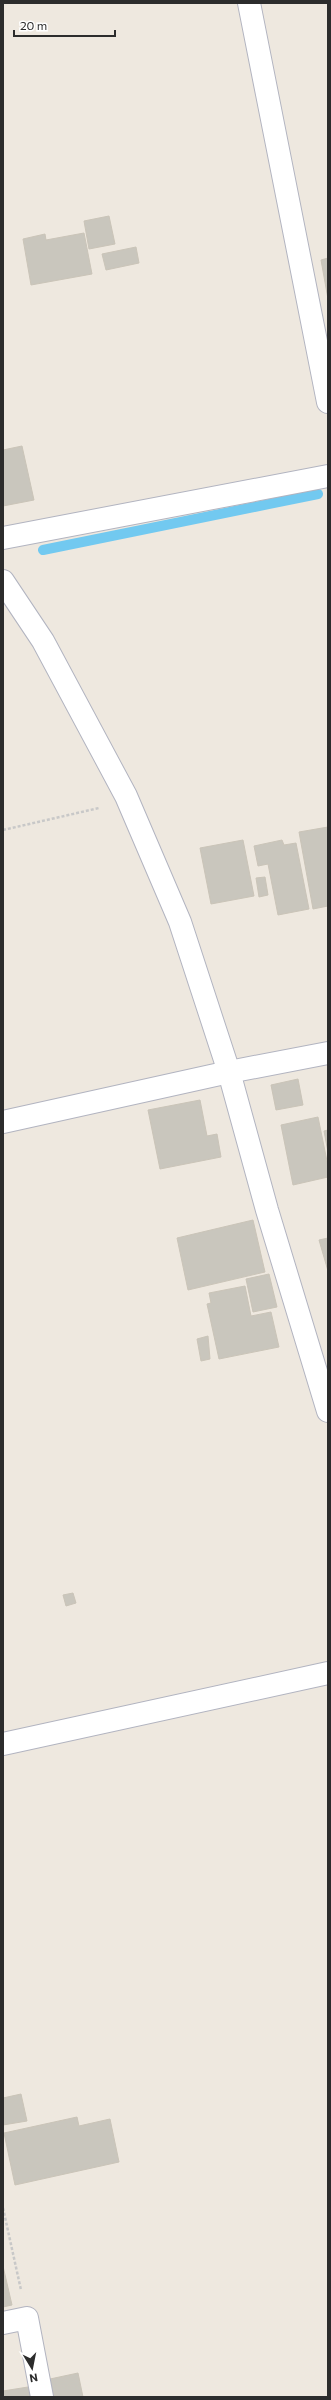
<svg xmlns="http://www.w3.org/2000/svg" width="331" height="2400" font-family="Commissioner,sans-serif">
  <rect width="100%" height="100%" fill="#eee8df"/>
  <g fill="none" stroke-linecap="round" stroke-linejoin="round">
    <!-- stream -->
    <polyline stroke="#72c9f0" stroke-width="10" points="43,550 318,494"/>
  </g>
  <!-- building -->
  <g fill="#c9c6bd" stroke="#cac4b8">
    <polygon points="109,216 115,244 89,249 84,221"/>
    <polygon points="84,233 92,274 31,285 23,239 45,234 46,240"/>
    <polygon points="136,247 139,263 106,270 102,254"/>
    <polygon points="328,258 328,299 321,260"/>
    <polygon points="22,446 34,500 3,506 3,450"/>
    <polygon points="328,827 328,906 313,909 299,832"/>
    <polygon points="243,840 254,896 211,904 200,848"/>
    <polygon points="282,840 284,845 296,843 309,909 278,915 268,864 258,866 254,846"/>
    <polygon points="265,877 268,895 259,897 256,878"/>
    <polygon points="298,1079 303,1105 276,1110 271,1085"/>
    <polygon points="200,1100 207,1136 217,1134 221,1157 160,1169 148,1110"/>
    <polygon points="318,1117 328,1166 328,1177 293,1185 281,1125"/>
    <polygon points="328,1130 328,1152 324,1131"/>
    <polygon points="253,1220 265,1272 188,1290 177,1238"/>
    <polygon points="328,1238 328,1271 319,1240"/>
    <polygon points="269,1274 277,1307 253,1312 246,1279"/>
    <polygon points="245,1286 251,1316 271,1312 279,1347 219,1359 207,1304 211,1303 209,1293"/>
    <polygon points="208,1336 210,1359 201,1361 197,1339"/>
    <polygon points="73,1593 76,1603 66,1606 63,1595"/>
    <polygon points="21,2094 27,2121 3,2125 3,2098"/>
    <polygon points="77,2117 79,2126 110,2119 119,2162 15,2185 4,2133"/>
    <polygon points="3,2266 12,2305 3,2307"/>
    <polygon points="78,2373 83,2397 54,2397 50,2379"/>
    <polygon points="28,2387 30,2397 3,2397 3,2391"/>
  </g>
  <g fill="none" stroke-linecap="round" stroke-linejoin="round">
    <!-- street casing -->
    <g stroke="#b2b4c0" stroke-width="24">
      <g id="street">
        <polyline points="249,3 328,402"/>
        <polyline points="3,538 328,476"/>
        <polyline points="3,581 43,641 126,796 180,922 229,1072 267,1210 328,1411"/>
        <polyline points="3,1122 229,1072 328,1053"/>
        <polyline points="3,1744 328,1673"/>
        <polyline points="3,2323 27,2318 42,2397"/>
      </g>
    </g>
    <!-- path -->
    <g stroke="#c8c8c8" stroke-width="2.5" stroke-dasharray="3 2" stroke-linecap="butt">
      <polyline points="3,830 99,808"/>
      <polyline points="3,2208 21,2290"/>
    </g>
    <!-- street -->
    <use href="#street" stroke="#fff" stroke-width="22"/>
  </g>
  <!-- border -->
  <rect width="331" height="2400" fill="none" stroke="#2c2c2c" stroke-width="8"/>
  <!-- north arrow -->
  <g transform="translate(32 2368) rotate(170)" stroke="#ffffff" stroke-width="3" paint-order="stroke">
  <path d="M0-3L7 15L0 10L-7 15Z" fill="#2c2c2c"/>
  <text y="-6" font-size="11" font-weight="bold" text-anchor="middle" fill="#2c2c2c">N</text>
  </g>
  <!-- scale -->
  <path d="M14 30v6h101v-6" fill="none" stroke="#2c2c2c" stroke-width="2"/>
  <text x="20" y="30" font-size="12" fill="#2c2c2c" stroke="#ffffff" stroke-width="3" paint-order="stroke">20 m</text>
</svg>
